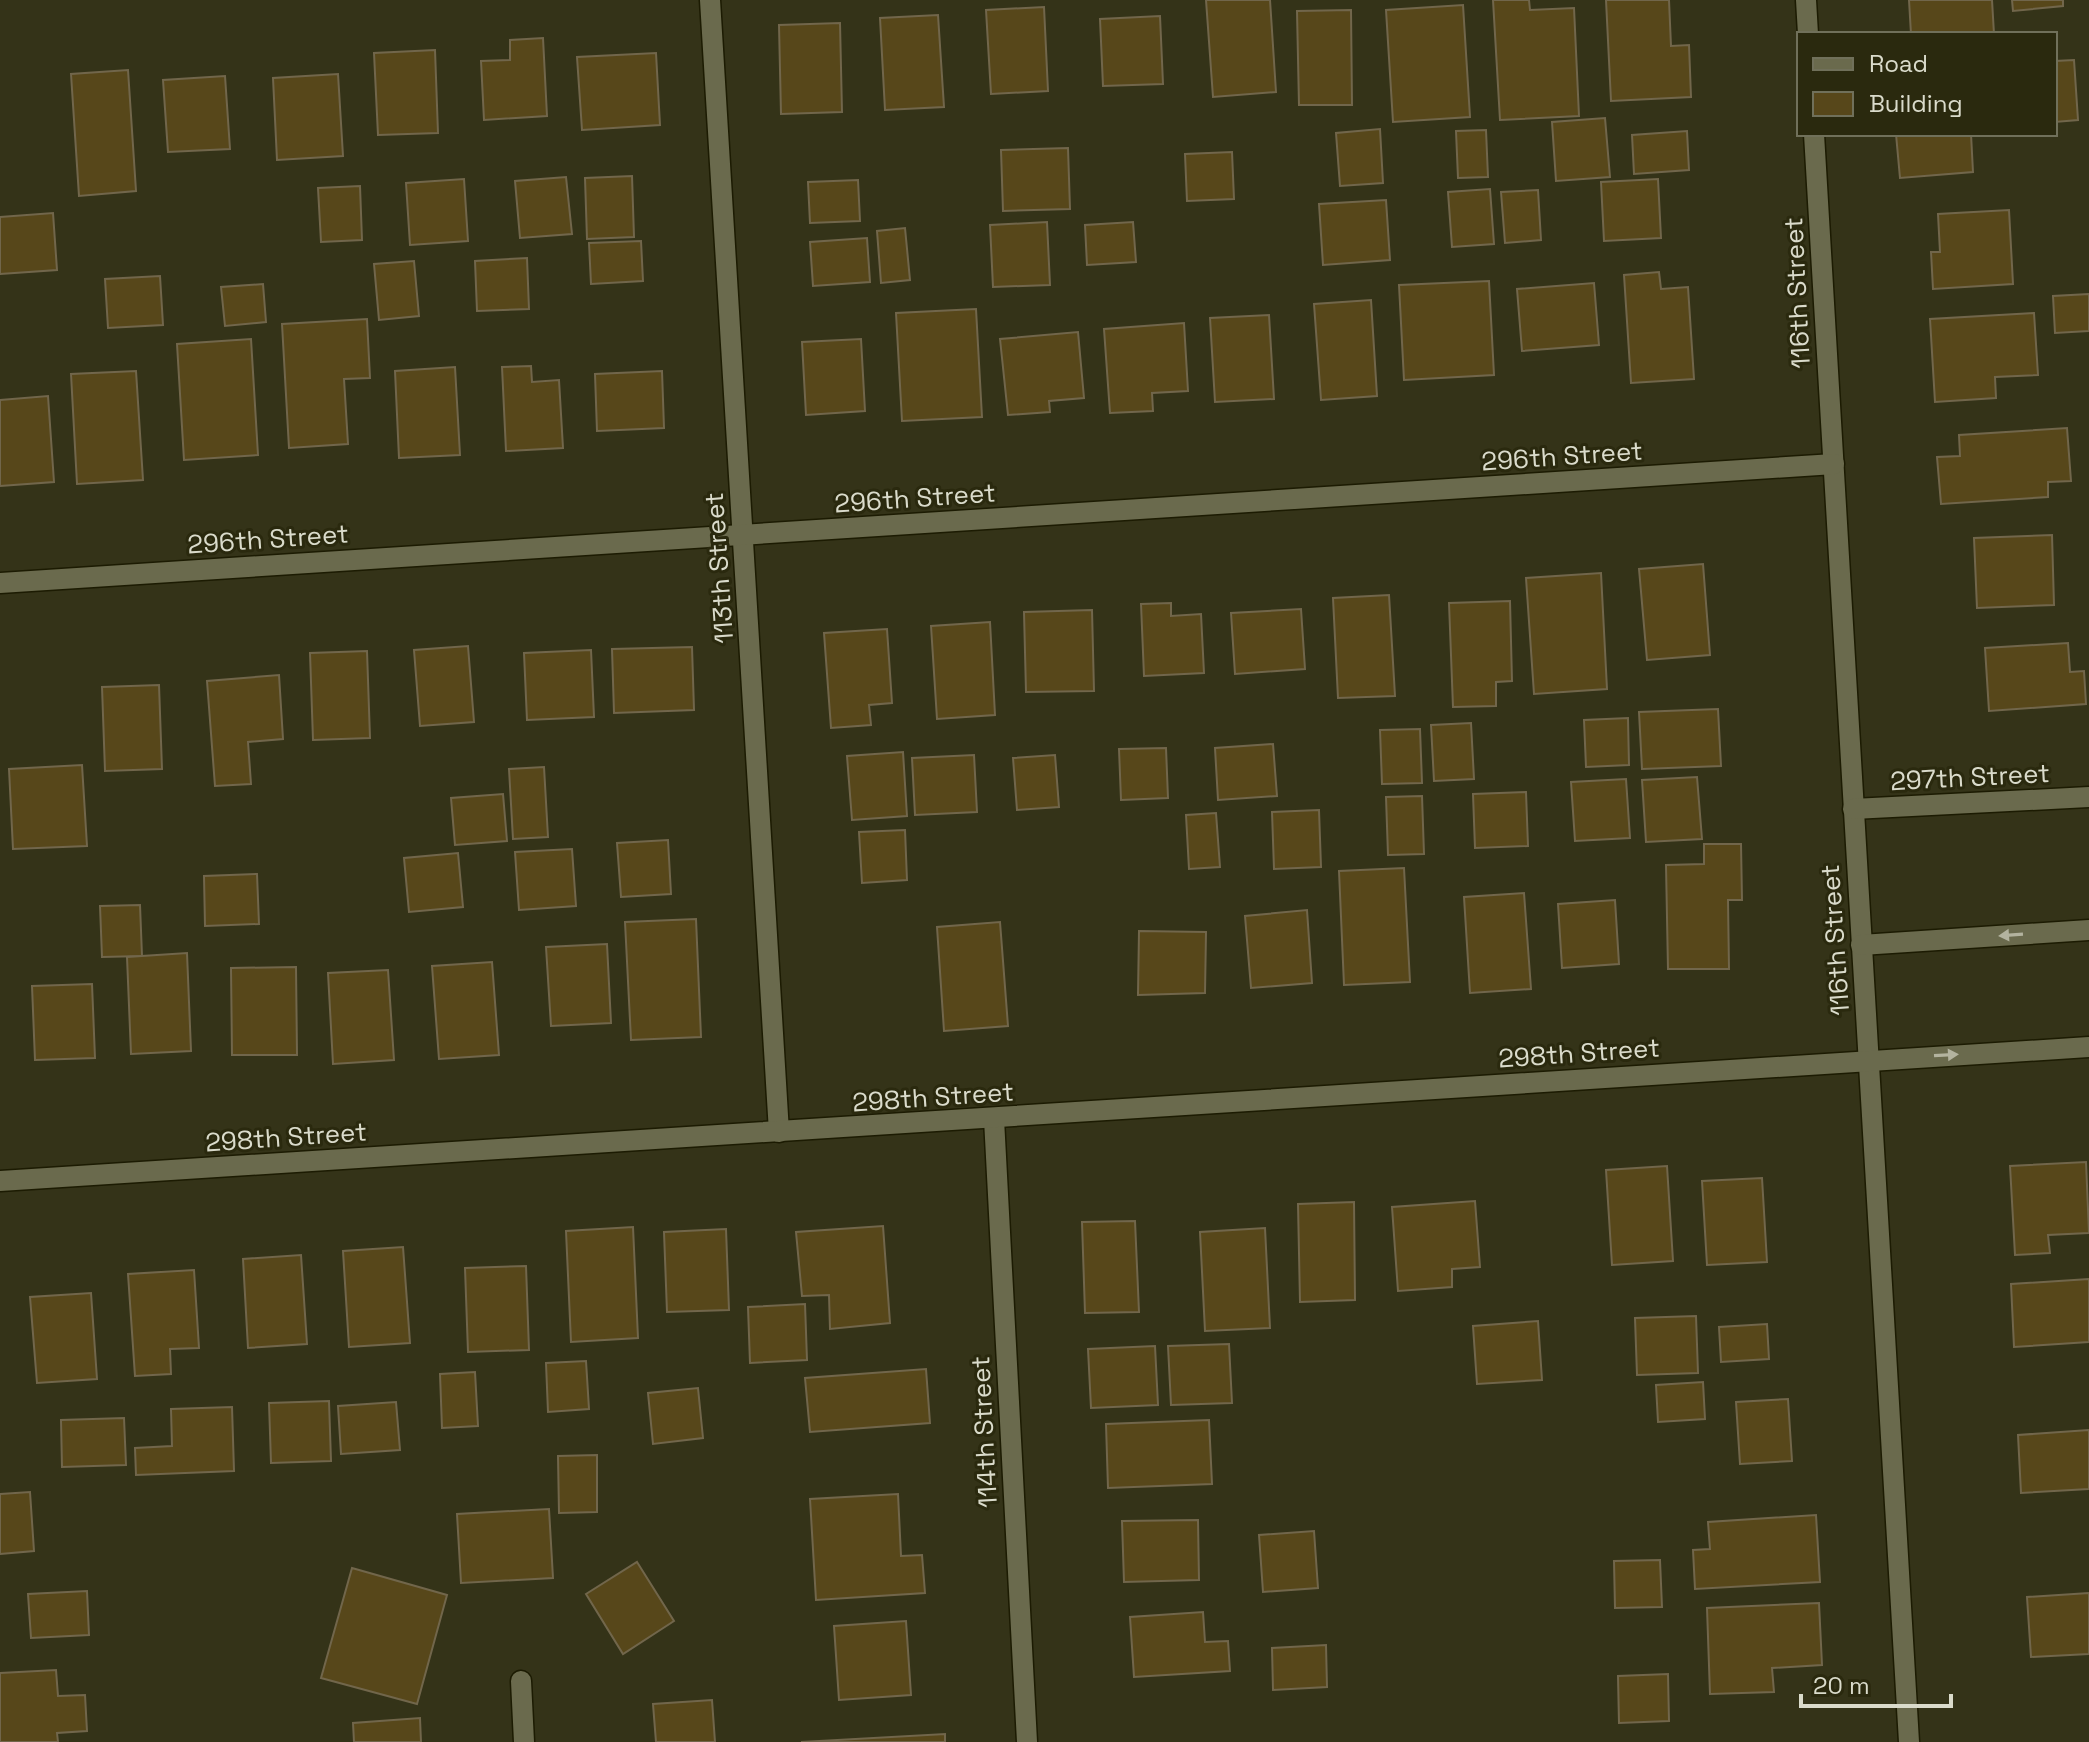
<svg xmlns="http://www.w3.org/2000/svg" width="2089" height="1742" font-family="'Space Grotesk',sans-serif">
  <rect width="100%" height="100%" fill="#343318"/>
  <!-- building -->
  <g fill="#57471a" stroke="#71664b" stroke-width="2">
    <polygon points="1206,0 1270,0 1276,92 1213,97"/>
    <polygon points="1493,0 1529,0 1530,10 1574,8 1579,116 1500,120"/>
    <polygon points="1606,0 1669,0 1671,46 1689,45 1691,97 1611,101"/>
    <polygon points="1909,0 1992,0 1994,34 1911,34"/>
    <polygon points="2012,0 2063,0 2063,6 2013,11"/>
    <polygon points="1463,5 1470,117 1393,122 1386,10"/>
    <polygon points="1044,7 1048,91 991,94 986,10"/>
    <polygon points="1351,10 1352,105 1299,105 1297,11"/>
    <polygon points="938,15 944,107 885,110 880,18"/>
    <polygon points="1160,16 1163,84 1103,86 1100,19"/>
    <polygon points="840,23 842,112 781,114 779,25"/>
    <polygon points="543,38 547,116 484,120 481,61 510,60 510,40"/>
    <polygon points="435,50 438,133 378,135 374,53"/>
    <polygon points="656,53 660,125 582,130 577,57"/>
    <polygon points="2074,60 2078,120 2055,122 2055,61"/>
    <polygon points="128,70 136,191 79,196 71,74"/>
    <polygon points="338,74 343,156 277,160 273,78"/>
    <polygon points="225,76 230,149 168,152 163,80"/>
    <polygon points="1605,118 1610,177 1556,181 1552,122"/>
    <polygon points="1380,129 1383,183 1340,186 1336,133"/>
    <polygon points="1486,130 1488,177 1458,178 1456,131"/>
    <polygon points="1687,131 1689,170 1634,174 1632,135"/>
    <polygon points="1896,134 1971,134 1973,172 1900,178"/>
    <polygon points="1068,148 1070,209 1003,211 1001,150"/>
    <polygon points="1232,152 1234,199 1187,201 1185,154"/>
    <polygon points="632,176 634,237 587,239 585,178"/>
    <polygon points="566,177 572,234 520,238 515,181"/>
    <polygon points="464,179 468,241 410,245 406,183"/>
    <polygon points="1658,179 1661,238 1604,241 1601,182"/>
    <polygon points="858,180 860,221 810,223 808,182"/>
    <polygon points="360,186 362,240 321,242 318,188"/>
    <polygon points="1490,189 1494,244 1452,247 1448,192"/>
    <polygon points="1538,190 1541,240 1505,243 1501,192"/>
    <polygon points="1386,200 1390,260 1323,265 1319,204"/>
    <polygon points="2009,210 2013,284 1933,289 1931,252 1940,252 1938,214"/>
    <polygon points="53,213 57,270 0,274 0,217"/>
    <polygon points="1047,222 1050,285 993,287 990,225"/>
    <polygon points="1133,222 1136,262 1087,265 1085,225"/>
    <polygon points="905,228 910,280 881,283 877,231"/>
    <polygon points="867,238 870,282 813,286 810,242"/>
    <polygon points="641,241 643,281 591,284 589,243"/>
    <polygon points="527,258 529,309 477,311 475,261"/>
    <polygon points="414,261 419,316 379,320 374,264"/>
    <polygon points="1659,272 1661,289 1688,287 1694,379 1631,383 1624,275"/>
    <polygon points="160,276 163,325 108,328 105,279"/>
    <polygon points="1489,281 1494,375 1404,380 1399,285"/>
    <polygon points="1594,283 1599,345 1522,351 1517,289"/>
    <polygon points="263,284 266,322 225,326 221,287"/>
    <polygon points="2089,294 2089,331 2055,333 2053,296"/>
    <polygon points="1371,300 1377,396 1321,400 1314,304"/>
    <polygon points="976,309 982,417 902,421 896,313"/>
    <polygon points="2034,313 2038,375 1995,377 1996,398 1935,402 1930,319"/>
    <polygon points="1269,315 1274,399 1215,402 1210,318"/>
    <polygon points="367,319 370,378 344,379 348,444 289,448 282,324"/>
    <polygon points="1184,323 1188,391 1152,393 1153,411 1110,413 1104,329"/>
    <polygon points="1078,332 1084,398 1049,401 1050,412 1008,415 1000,339"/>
    <polygon points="251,339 258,455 184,460 177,344"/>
    <polygon points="861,339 865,411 806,415 802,342"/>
    <polygon points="531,366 532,382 559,380 563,448 506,451 502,367"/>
    <polygon points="455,367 460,455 399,458 395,371"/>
    <polygon points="136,371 143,480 77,484 71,374"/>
    <polygon points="662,371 664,428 597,431 595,374"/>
    <polygon points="48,396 54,482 0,486 0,400"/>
    <polygon points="2067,428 2071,481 2048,482 2048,497 1941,504 1937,457 1960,456 1959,435"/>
    <polygon points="2052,535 2054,605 1977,608 1974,538"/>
    <polygon points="1703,564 1710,655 1647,660 1639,569"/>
    <polygon points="1601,573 1607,689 1534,694 1526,578"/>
    <polygon points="1389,595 1395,696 1338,698 1333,598"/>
    <polygon points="1510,601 1512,681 1496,682 1496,706 1453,707 1449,603"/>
    <polygon points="1171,603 1171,616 1201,614 1204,673 1144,676 1141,604"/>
    <polygon points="1301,609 1305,669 1235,674 1231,613"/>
    <polygon points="1092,610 1094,691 1026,692 1024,612"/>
    <polygon points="990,622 995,715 937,719 931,626"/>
    <polygon points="887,629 892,703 869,705 871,725 831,728 824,633"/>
    <polygon points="2068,643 2070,672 2084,671 2086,704 1989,711 1985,648"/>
    <polygon points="468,646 474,722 420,726 414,650"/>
    <polygon points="692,647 694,710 614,713 612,649"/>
    <polygon points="591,650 594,717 527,720 524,653"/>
    <polygon points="367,651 370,738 313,740 310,653"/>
    <polygon points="279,675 283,739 248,742 251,784 215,786 207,681"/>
    <polygon points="159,685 162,769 105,771 102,687"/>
    <polygon points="1718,709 1721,766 1642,769 1639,712"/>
    <polygon points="1628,718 1629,765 1586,767 1584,720"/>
    <polygon points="1471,723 1474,779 1434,781 1431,725"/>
    <polygon points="1420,729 1422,783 1382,784 1380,730"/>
    <polygon points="1273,744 1277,796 1218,800 1215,748"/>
    <polygon points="1166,748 1168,798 1121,800 1119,749"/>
    <polygon points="903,752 907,816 852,820 847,756"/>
    <polygon points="974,755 977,812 915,815 912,758"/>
    <polygon points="1055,755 1059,807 1017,810 1013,758"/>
    <polygon points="82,765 87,846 13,849 9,769"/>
    <polygon points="544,767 548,837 513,839 509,769"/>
    <polygon points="1697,777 1702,839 1646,842 1642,780"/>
    <polygon points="1626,779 1630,838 1575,841 1571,782"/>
    <polygon points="1526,792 1528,846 1475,848 1473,794"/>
    <polygon points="503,794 507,841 455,845 451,798"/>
    <polygon points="1422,796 1424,854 1388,855 1386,797"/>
    <polygon points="1319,810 1321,867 1274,869 1272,812"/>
    <polygon points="1216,813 1220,867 1189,869 1186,815"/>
    <polygon points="905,830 907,880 862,883 859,832"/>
    <polygon points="668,840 671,894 621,897 617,843"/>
    <polygon points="1704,844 1741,844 1742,900 1728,900 1729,969 1668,969 1666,865 1704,864"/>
    <polygon points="572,849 576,906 519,910 515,852"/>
    <polygon points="458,853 463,907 409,912 404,858"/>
    <polygon points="1404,868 1410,982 1344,985 1339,871"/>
    <polygon points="257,874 259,924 205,926 204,876"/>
    <polygon points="1524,893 1531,989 1470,993 1464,897"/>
    <polygon points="1615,900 1619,964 1562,968 1558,904"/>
    <polygon points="140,905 142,956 102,957 100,906"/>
    <polygon points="1307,910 1312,983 1251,988 1245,916"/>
    <polygon points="696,919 701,1037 631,1040 625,922"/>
    <polygon points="1000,922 1008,1026 944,1031 937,927"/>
    <polygon points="1139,931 1206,932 1205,993 1138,995"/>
    <polygon points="607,944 611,1023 551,1026 546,947"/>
    <polygon points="187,953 191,1051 131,1054 127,957"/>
    <polygon points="492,962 499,1055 439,1059 432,966"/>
    <polygon points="296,967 297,1055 232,1055 231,968"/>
    <polygon points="388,970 394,1060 333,1064 328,973"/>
    <polygon points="92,984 95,1058 35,1060 32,986"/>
    <polygon points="2086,1162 2089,1233 2048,1235 2050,1253 2015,1255 2010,1166"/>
    <polygon points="1667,1166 1673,1261 1612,1265 1606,1170"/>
    <polygon points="1762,1178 1767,1262 1707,1265 1702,1181"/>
    <polygon points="1475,1201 1480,1267 1452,1269 1452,1287 1398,1291 1392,1207"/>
    <polygon points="1354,1202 1355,1300 1300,1302 1298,1204"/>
    <polygon points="1135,1221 1139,1312 1085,1313 1082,1222"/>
    <polygon points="883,1226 890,1323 830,1329 829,1295 802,1296 796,1232"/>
    <polygon points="633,1227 638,1338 571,1342 566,1231"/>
    <polygon points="1265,1228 1270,1328 1205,1331 1200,1232"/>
    <polygon points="726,1229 729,1310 667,1312 664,1232"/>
    <polygon points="403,1247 410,1343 349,1347 343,1251"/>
    <polygon points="301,1255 307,1344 248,1348 243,1259"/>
    <polygon points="526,1266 529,1350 468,1352 465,1268"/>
    <polygon points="194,1270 199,1348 170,1349 171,1374 135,1376 128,1274"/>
    <polygon points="2089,1279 2089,1342 2014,1347 2011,1284"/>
    <polygon points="91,1293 97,1379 37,1383 30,1297"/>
    <polygon points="805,1304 807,1360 750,1363 748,1307"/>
    <polygon points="1696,1316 1698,1373 1637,1375 1635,1318"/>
    <polygon points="1538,1321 1542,1380 1477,1384 1473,1326"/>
    <polygon points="1767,1324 1769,1359 1721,1362 1719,1327"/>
    <polygon points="1229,1344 1232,1403 1171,1405 1168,1346"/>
    <polygon points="1155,1346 1158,1405 1091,1408 1088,1349"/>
    <polygon points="586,1361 589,1409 548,1412 546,1363"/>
    <polygon points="926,1369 930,1423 810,1432 805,1378"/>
    <polygon points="475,1372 478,1426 442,1428 440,1374"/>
    <polygon points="1703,1382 1705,1419 1658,1422 1656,1385"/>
    <polygon points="698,1388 703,1438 653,1444 648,1393"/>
    <polygon points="1788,1399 1792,1461 1740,1464 1736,1402"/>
    <polygon points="329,1401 331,1461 271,1463 269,1403"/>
    <polygon points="396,1402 400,1450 341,1454 338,1406"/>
    <polygon points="232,1407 234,1471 136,1475 135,1448 172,1446 171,1409"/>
    <polygon points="124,1418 126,1465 62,1467 61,1420"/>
    <polygon points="1209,1420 1212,1484 1108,1488 1106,1424"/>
    <polygon points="2089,1430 2089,1489 2021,1493 2018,1435"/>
    <polygon points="597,1455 597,1512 559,1513 558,1456"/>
    <polygon points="30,1492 34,1551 0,1554 0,1494"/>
    <polygon points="898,1494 901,1556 922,1555 925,1593 816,1600 810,1499"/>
    <polygon points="549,1509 553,1578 461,1583 457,1514"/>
    <polygon points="1816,1515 1820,1582 1695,1589 1693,1550 1710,1549 1708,1522"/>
    <polygon points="1198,1520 1199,1580 1124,1582 1122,1521"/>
    <polygon points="1314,1531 1318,1588 1263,1592 1259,1535"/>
    <polygon points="1660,1560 1662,1607 1615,1608 1614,1561"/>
    <polygon points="637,1562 674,1621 623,1654 586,1594"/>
    <polygon points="352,1568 447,1595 417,1704 321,1678"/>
    <polygon points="87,1591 89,1635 31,1638 28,1594"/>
    <polygon points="2089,1593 2089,1654 2031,1657 2027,1597"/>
    <polygon points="1819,1603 1822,1665 1772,1668 1774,1692 1710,1694 1707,1608"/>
    <polygon points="1203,1612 1205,1642 1228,1641 1230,1671 1134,1677 1130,1617"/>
    <polygon points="906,1621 911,1695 839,1700 834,1626"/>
    <polygon points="1326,1645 1327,1687 1273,1690 1272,1648"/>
    <polygon points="56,1670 58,1696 85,1695 87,1731 57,1733 58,1742 0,1742 0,1673"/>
    <polygon points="1668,1674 1669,1721 1619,1723 1618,1676"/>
    <polygon points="712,1700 715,1742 656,1742 653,1704"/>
    <polygon points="420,1718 421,1742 354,1742 353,1723"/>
    <polygon points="945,1734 945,1742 801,1742"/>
  </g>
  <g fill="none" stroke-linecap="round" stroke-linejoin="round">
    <!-- minor casing -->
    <g stroke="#1c1b02" stroke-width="23">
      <g id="minor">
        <polyline points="710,0 779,1132"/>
        <polyline points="1806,0 1808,34"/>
        <polyline points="1814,134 1909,1742"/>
        <polyline points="0,583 1834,464"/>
        <polyline points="1853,809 2089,797"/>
        <polyline points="1861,945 2089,930"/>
        <polyline points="994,1119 1027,1742"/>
        <polyline points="0,1181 2089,1047"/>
        <polyline points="521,1681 524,1742"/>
      </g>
    </g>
    <!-- minor -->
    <use href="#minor" stroke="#6a6a4d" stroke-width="20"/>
  </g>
  <!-- one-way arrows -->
  <defs><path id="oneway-solid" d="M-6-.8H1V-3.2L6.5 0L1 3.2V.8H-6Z" transform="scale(2)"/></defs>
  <g fill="#b3b39f">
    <use href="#oneway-solid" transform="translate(2011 935) rotate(176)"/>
    <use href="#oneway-solid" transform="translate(1946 1055) rotate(-3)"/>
  </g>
  <g text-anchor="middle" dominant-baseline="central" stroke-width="6" stroke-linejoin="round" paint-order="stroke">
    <!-- street labels -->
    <g font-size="26" fill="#dadbcb" stroke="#2a290e">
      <text transform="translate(1797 293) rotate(-93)">116th Street</text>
      <text transform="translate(1562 456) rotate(-4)">296th Street</text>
      <text transform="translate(915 498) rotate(-4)">296th Street</text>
      <text transform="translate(268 539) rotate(-4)">296th Street</text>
      <text transform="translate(719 568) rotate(-94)">113th Street</text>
      <text transform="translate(1970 777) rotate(-3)">297th Street</text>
      <text transform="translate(1835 940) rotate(-94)">116th Street</text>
      <text transform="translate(1579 1053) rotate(-4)">298th Street</text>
      <text transform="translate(933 1097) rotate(-4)">298th Street</text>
      <text transform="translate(286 1137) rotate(-4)">298th Street</text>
      <text transform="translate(984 1432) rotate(-93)">114th Street</text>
    </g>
  </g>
  <!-- legend -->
  <rect x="1797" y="32" width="260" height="104" fill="#2a290e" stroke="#70705a" stroke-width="2"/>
  <rect x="1813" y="58" width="40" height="12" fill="#6a6a4d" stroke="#70705a" stroke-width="2"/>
  <text x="1869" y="72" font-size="24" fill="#dadbcb">Road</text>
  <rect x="1813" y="92" width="40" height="24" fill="#57471a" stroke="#70705a" stroke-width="2"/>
  <text x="1869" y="112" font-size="24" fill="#dadbcb">Building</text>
  <!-- scale -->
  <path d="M1801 1694v12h150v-12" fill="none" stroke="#dadbcb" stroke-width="4"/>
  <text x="1813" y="1694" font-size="24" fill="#dadbcb" stroke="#2a290e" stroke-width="6" paint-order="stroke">20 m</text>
</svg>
